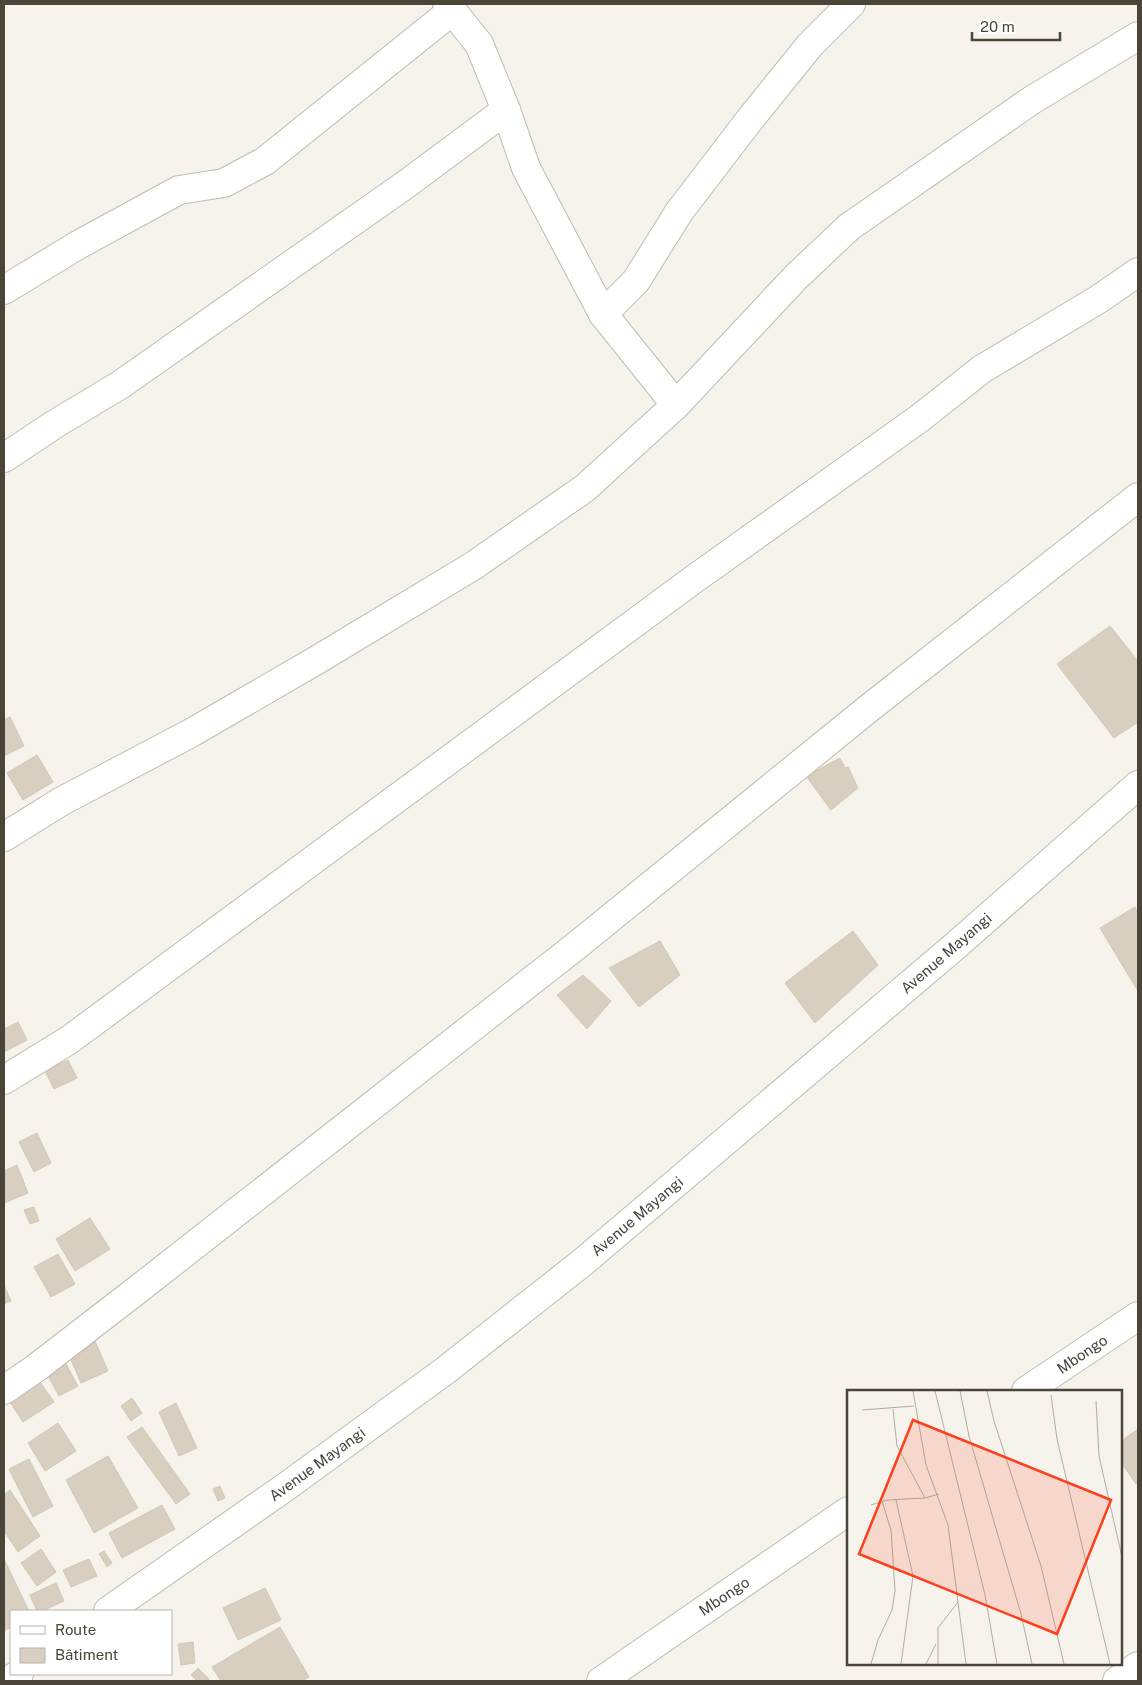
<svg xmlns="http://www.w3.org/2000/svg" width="1142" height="1685" font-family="'Public Sans',sans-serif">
  <rect width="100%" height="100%" fill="#f6f3ec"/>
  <!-- building -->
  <g fill="#d8cfc1" stroke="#d3c7b4">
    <polygon points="1110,626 1138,661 1138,722 1114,738 1057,664"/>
    <polygon points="10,717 24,746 4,756 4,720"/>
    <polygon points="37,755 53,782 23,800 7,773"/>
    <polygon points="840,758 845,768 848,767 858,788 831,810 806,776"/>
    <polygon points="1135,907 1138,913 1138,991 1100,928"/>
    <polygon points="853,931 878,965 815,1023 785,983"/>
    <polygon points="660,941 680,975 639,1007 609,968"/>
    <polygon points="583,975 611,1001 587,1029 557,995"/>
    <polygon points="18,1022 27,1040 4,1052 4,1029"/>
    <polygon points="68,1060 77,1078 54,1089 45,1071"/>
    <polygon points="37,1133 51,1163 34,1172 19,1142"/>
    <polygon points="17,1165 28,1193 4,1203 4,1171"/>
    <polygon points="34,1207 39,1221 30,1224 24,1210"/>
    <polygon points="90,1218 110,1249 75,1271 56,1239"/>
    <polygon points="58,1254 75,1284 51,1297 34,1267"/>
    <polygon points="4,1285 11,1301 4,1304"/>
    <polygon points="95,1341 108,1371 81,1383 68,1353"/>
    <polygon points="66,1364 78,1386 59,1396 47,1374"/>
    <polygon points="38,1379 54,1402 23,1422 8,1399"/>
    <polygon points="132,1398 142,1413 131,1421 121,1406"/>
    <polygon points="176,1403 197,1448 179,1456 159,1412"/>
    <polygon points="58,1423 76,1451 45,1471 28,1443"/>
    <polygon points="142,1427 190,1494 176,1504 127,1437"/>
    <polygon points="1138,1429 1138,1482 1136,1484 1121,1462 1121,1441"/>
    <polygon points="108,1456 138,1508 94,1533 66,1480"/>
    <polygon points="29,1459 53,1506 33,1517 9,1469"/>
    <polygon points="220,1486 225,1498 218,1501 213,1489"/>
    <polygon points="10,1490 40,1536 18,1552 4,1531 4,1495"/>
    <polygon points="162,1505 175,1529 122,1558 109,1533"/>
    <polygon points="41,1549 56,1572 37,1586 21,1563"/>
    <polygon points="104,1551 112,1563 107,1567 99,1554"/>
    <polygon points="4,1559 29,1611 11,1611 11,1627 4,1631"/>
    <polygon points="89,1559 97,1576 71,1587 63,1570"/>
    <polygon points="56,1583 64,1601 42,1611 37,1611 30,1595"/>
    <polygon points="265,1588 281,1620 238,1640 223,1608"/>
    <polygon points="280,1627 309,1677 302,1681 221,1681 212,1667"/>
    <polygon points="193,1642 195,1663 181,1665 178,1644"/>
    <polygon points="198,1668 209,1679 206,1681 197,1681 191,1675"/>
  </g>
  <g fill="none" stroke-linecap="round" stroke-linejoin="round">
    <!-- minor casing -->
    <g stroke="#c2bbae" stroke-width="30">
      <g id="minor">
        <polyline points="447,4 479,44 506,110 526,168 603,314 676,405"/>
        <polyline points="4,290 78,245 179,190 224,183 265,161 453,10"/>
        <polyline points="603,314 636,281 679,212 751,118 810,45 851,4"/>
        <polyline points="4,458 55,424 120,385 405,185 506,110"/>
        <polyline points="4,837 62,801 191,733 317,660 473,566 585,488 676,405 796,277 849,227 1032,100 1138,36"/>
        <polyline points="4,1080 69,1040 697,577 920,418 982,369 1099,299 1138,272"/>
        <polyline points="4,1390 36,1368 141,1287 576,946 868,709 1138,497"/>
        <polyline points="1026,1391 1138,1316"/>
        <polyline points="108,1611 287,1486 446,1370 583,1262 954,947 1138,785"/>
        <polyline points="8,1681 19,1674"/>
        <polyline points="601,1681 848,1511"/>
        <polyline points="1117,1681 1138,1666"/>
      </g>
    </g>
    <!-- minor -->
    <use href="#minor" stroke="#fff" stroke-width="28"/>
  </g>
  <g text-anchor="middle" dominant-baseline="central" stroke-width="5" stroke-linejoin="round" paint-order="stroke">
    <!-- street labels -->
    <g font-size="15" fill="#4b4439" stroke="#fff">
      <text transform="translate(946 953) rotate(-41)">Avenue Mayangi</text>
      <text transform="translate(637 1216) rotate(-40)">Avenue Mayangi</text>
      <text transform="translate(1082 1354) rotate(-34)">Mbongo</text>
      <text transform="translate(317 1464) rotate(-36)">Avenue Mayangi</text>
      <text transform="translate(724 1596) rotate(-34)">Mbongo</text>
    </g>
  </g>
  <!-- overview -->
  <g transform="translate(847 1390)">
    <rect width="275" height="275" fill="#f6f3ec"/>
    <path fill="none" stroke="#b2ada4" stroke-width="1" d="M 66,1 L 79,75 L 101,135 L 119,274M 88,1 L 138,205 L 150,274M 113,1 L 122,46 L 174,224 L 185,274M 140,1 L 147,31 L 194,176 L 217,274M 204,5 L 210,49 L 263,274M 249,11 L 252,66 L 275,167M 46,19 L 50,56 L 78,108M 15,20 L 67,16M 49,110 L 66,186 L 54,274M 24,115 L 40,110 L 78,108 L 92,104M 24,274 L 31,250 L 45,220 L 48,201 L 44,140 L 35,111M 79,274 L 89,254M 91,274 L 91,238 L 111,212"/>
    <path fill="#fc3f1d" fill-opacity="0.15" stroke="#fc3f1d" stroke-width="2.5" d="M 66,30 L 264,110 L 210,244 L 12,164 Z"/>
    <rect width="275" height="275" fill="none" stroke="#4b4439" stroke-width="2.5"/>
  </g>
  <!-- border -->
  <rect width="1142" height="1685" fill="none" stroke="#4b4439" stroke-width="10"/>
  <!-- legend -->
  <rect x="10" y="1610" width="162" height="65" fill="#ffffff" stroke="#b7b4b0"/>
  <rect x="20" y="1626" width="25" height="8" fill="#ffffff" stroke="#b7b4b0"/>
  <text x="55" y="1635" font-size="15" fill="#4b4439">Route</text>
  <rect x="20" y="1648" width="25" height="15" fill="#d8cfc1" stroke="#b7b4b0"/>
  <text x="55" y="1660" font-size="15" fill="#4b4439">Bâtiment</text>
  <!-- scale -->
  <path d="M972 32v8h88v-8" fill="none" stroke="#4b4439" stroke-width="2.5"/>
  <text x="980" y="32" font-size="15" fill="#4b4439" stroke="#ffffff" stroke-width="4" paint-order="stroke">20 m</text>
</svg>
